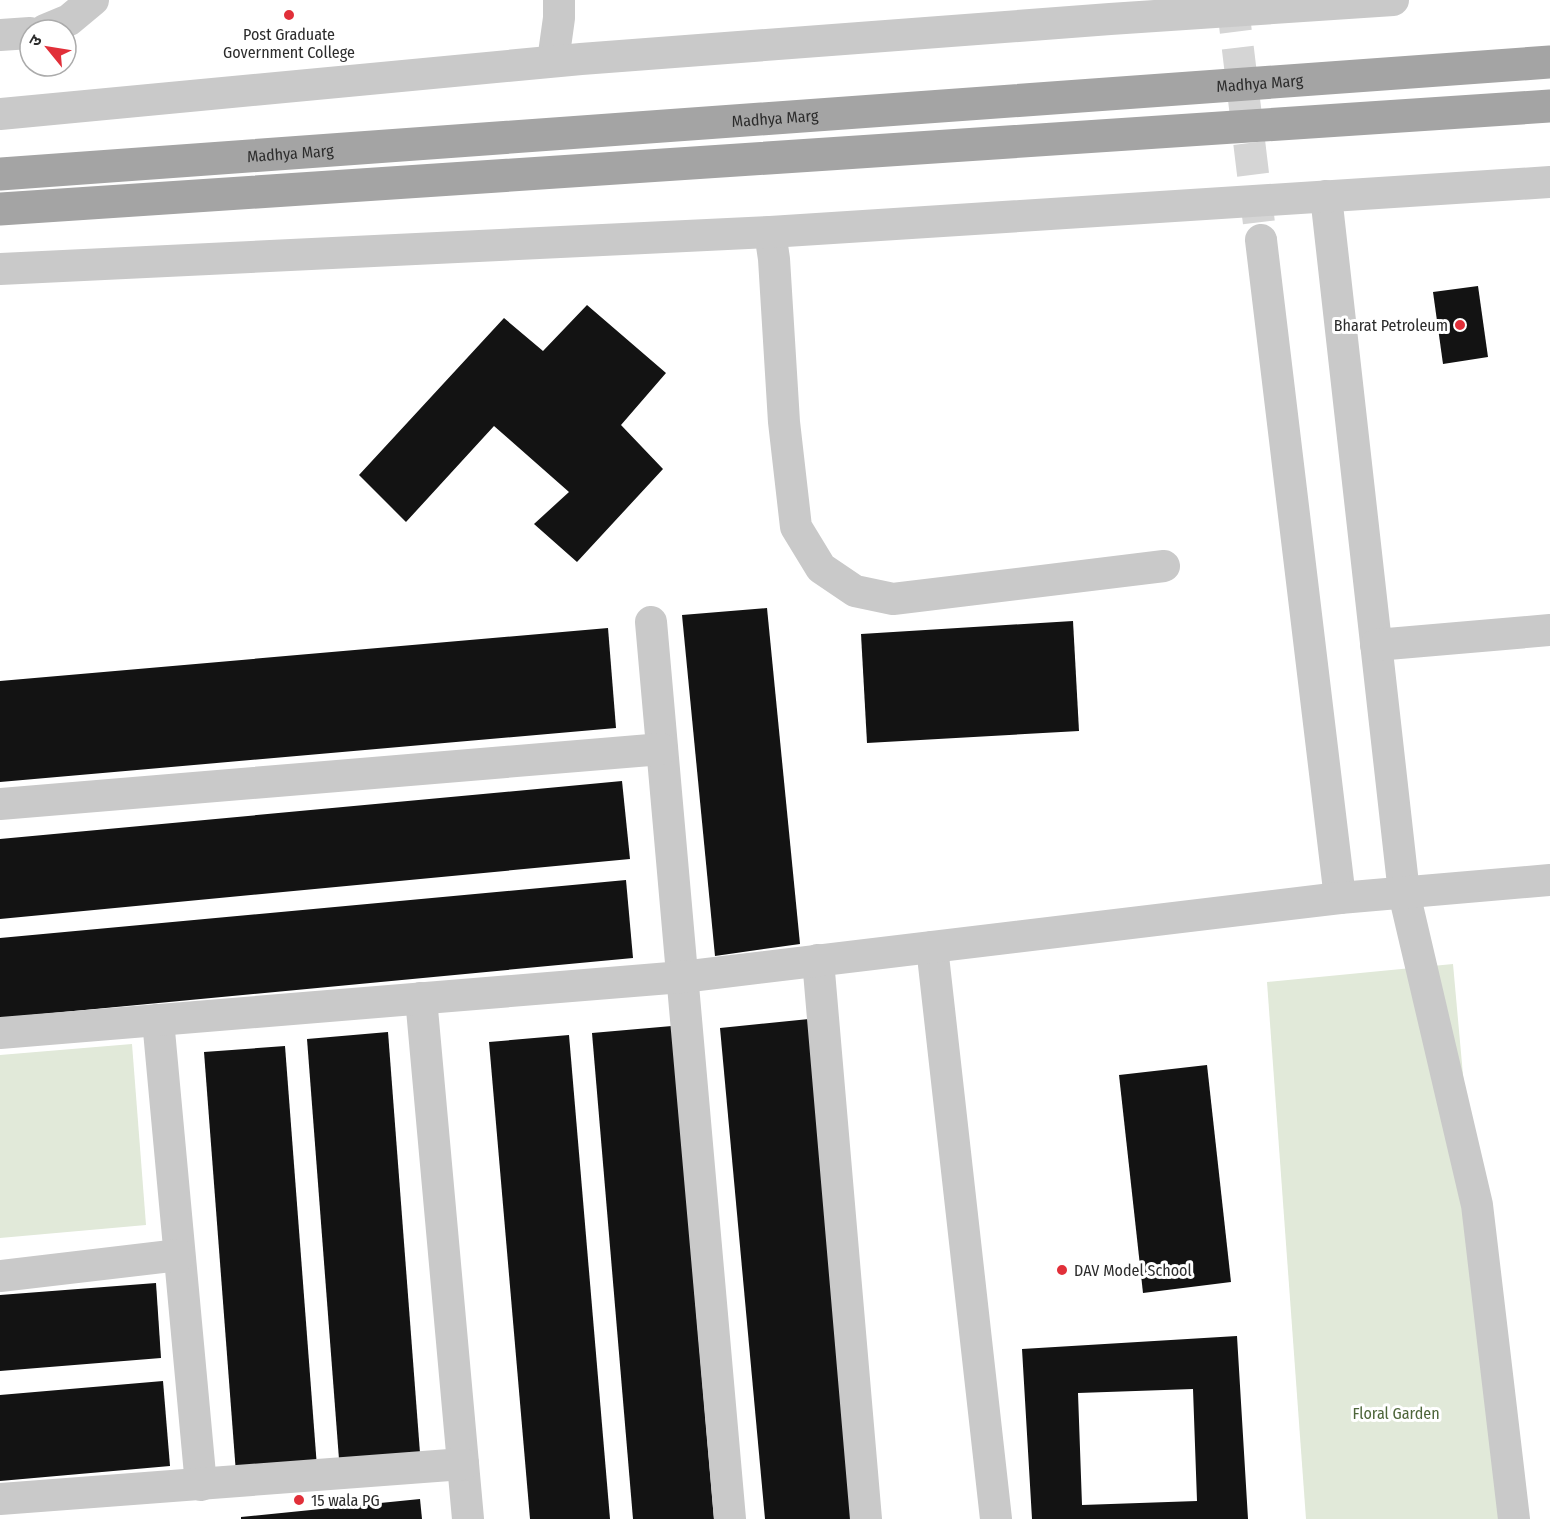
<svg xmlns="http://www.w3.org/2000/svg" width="1550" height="1519" font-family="'Fira Sans Condensed','Noto Sans Devanagari',sans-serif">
  <rect width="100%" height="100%" fill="#fff"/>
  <!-- green -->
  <g fill="#e1e9d9">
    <polygon points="1453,964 1503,1519 1306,1519 1267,982"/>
    <polygon points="132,1044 146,1225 0,1238 0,1055"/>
  </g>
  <!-- building -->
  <g fill="#131313" fill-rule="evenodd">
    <polygon points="1478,286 1488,357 1443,364 1433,292"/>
    <polygon points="587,305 666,373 621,425 663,469 577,562 534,524 569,492 494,426 406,522 359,475 504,318 543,351"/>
    <polygon points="767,608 800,944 715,956 682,615"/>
    <polygon points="1073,621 1079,731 867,743 861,634"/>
    <polygon points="608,628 616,728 0,782 0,681"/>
    <polygon points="622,781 630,859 0,919 0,839"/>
    <polygon points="626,880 633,958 0,1018 0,938"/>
    <polygon points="809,1019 855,1519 765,1519 720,1028"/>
    <polygon points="672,1026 714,1519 633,1519 592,1033"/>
    <polygon points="388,1032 420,1453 339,1459 307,1039"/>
    <polygon points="569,1035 610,1519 530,1519 489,1042"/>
    <polygon points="285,1046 317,1467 236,1473 204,1052"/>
    <polygon points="1207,1065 1231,1282 1143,1293 1119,1075"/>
    <polygon points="156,1283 161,1358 0,1371 0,1295"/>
    <path d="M 1237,1336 L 1248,1519 L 1032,1519 L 1022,1349 ZM 1193,1389 L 1197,1501 L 1082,1505 L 1078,1393 Z"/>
    <polygon points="163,1381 170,1466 0,1481 0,1395"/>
    <polygon points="420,1499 422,1519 241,1519 241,1517"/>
  </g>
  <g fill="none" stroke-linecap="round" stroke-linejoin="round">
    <!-- minor-tunnel -->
    <polyline stroke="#d5d5d5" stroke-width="32" stroke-dasharray="32 16" stroke-linecap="butt" points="1232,0 1261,240"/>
    <!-- minor -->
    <g stroke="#c9c9c9" stroke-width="32">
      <polyline points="45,30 69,20 93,0"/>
      <polyline points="0,35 30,33"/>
      <polyline points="553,61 559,18 559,0"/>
      <polyline points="0,114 581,59 1110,19 1393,0"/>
      <polyline points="1326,196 1404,893 1477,1205 1514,1519"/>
      <polyline points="770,232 774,259 784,422 796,527 821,568 855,591 893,599 1164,566"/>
      <polyline points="1261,240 1340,898"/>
      <polyline points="0,269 770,232 1550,182"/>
      <polyline points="651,622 730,1519"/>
      <polyline points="1376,645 1550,630"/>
      <polyline points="0,804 662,749"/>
      <polyline points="932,947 996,1519"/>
      <polyline points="818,960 866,1519"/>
      <polyline points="421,998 468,1519"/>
      <polyline points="158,1020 201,1485"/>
      <polyline points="0,1033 682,977 1340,898 1550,880"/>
      <polyline points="0,1276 179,1255"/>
      <polyline points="0,1499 463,1464"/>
    </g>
    <!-- major -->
    <g stroke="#a4a4a4" stroke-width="33">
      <path id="s1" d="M 0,174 L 1550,62"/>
      <polyline points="0,209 1550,106"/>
    </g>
  </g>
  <!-- markers -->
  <g fill="#e12f39" stroke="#fff" stroke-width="2">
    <circle cx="289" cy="15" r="6"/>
    <circle cx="1460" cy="325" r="6"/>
    <circle cx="1062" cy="1270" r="6"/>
    <circle cx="299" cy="1500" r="6"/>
  </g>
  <g text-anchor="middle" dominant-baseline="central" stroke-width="6" stroke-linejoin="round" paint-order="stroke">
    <!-- poi labels -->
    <g font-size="16" fill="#2c2c2c" stroke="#fff" text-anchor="start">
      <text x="289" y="34" text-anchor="middle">Post Graduate<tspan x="289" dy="18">Government College</tspan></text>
      <text x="1448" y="325" text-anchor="end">Bharat Petroleum</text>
      <text x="1074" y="1270">DAV Model School</text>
      <text x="311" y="1500">15 wala PG</text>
    </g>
    <!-- street labels -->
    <g font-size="16" fill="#2c2c2c" stroke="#fff">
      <text stroke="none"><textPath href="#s1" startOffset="1263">Madhya Marg</textPath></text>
      <text stroke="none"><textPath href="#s1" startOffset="777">Madhya Marg</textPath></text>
      <text stroke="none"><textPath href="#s1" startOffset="291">Madhya Marg</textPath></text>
    </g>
    <!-- park labels -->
    <g font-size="16" fill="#4e663a" stroke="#fff">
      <text x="1396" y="1413">Floral Garden</text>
    </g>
  </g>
  <!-- north arrow -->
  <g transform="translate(48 48) rotate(300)"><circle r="28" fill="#ffffff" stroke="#ababab" stroke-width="1.5"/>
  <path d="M0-4.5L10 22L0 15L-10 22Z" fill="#e12f39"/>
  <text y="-9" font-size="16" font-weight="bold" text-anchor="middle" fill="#2c2c2c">उ</text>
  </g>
</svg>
